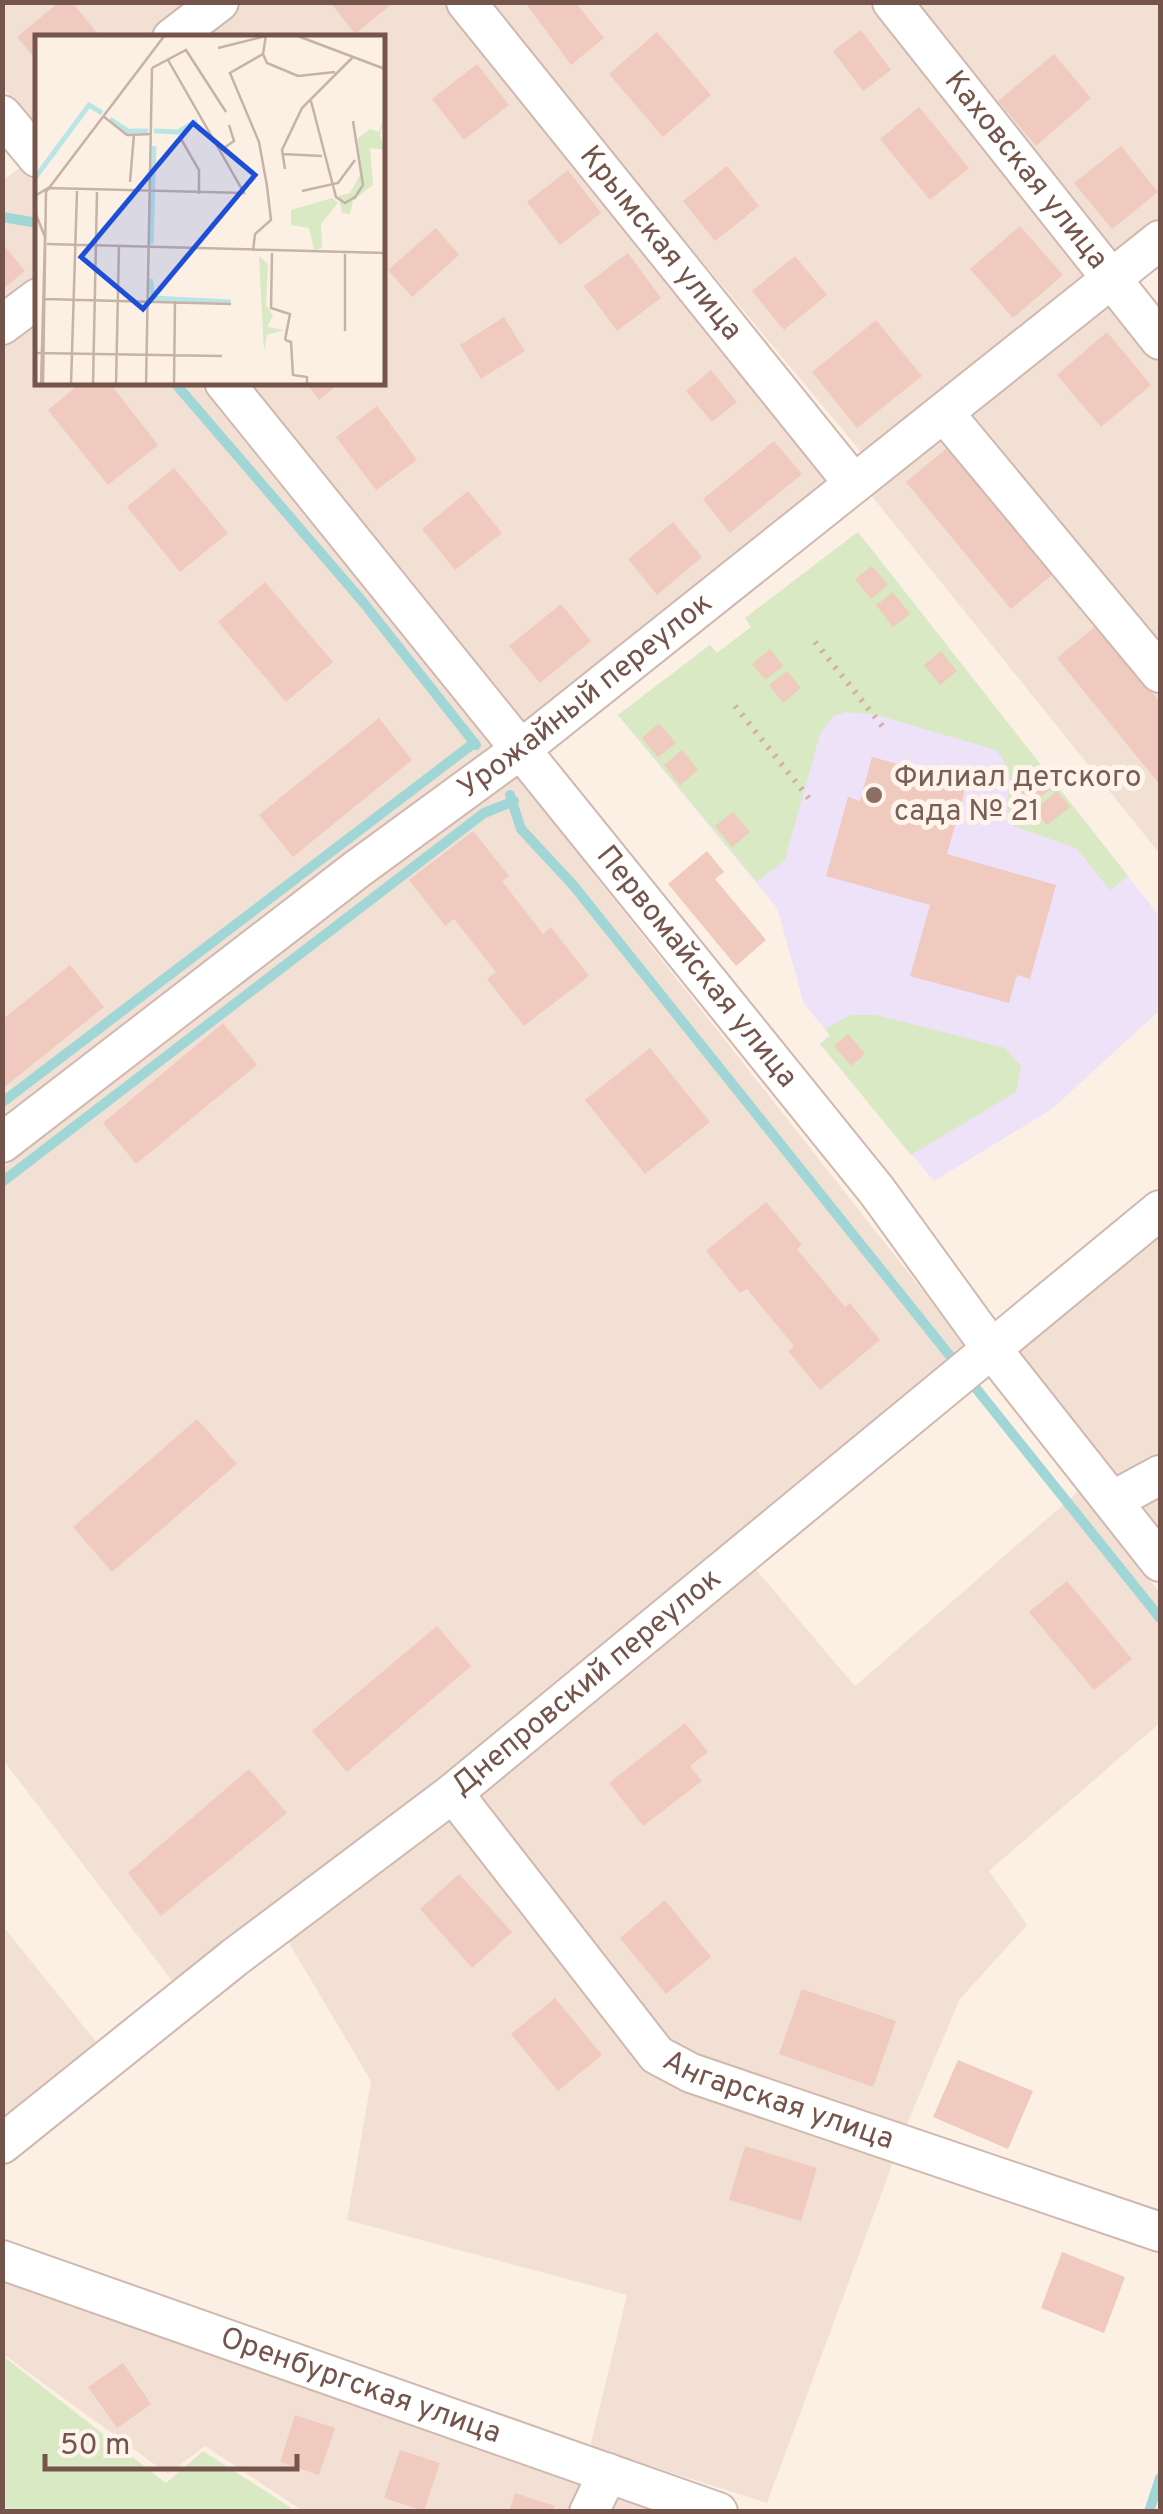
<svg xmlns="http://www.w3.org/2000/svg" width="1163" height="2514" font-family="Overpass,sans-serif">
  <rect width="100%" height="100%" fill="#fcf0e5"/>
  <!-- residential -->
  <g fill="#f3e0d4">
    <polygon points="2,3 193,3 148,37 38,38 38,123 34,125 3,87"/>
    <polygon points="238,3 450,3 831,481 523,729 244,383 382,382 382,38 192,38"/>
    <polygon points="487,3 871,3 1087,273 862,453"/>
    <polygon points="908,3 1160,3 1160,219 1114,257"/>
    <polygon points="21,167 37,186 38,382 198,383 493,744 3,1121 2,181"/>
    <polygon points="1112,303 1160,364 1160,854 870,494"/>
    <polygon points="516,775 967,1347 441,1781 176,1986 3,1760 3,1168 366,882"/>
    <polygon points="1160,1224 1160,1537 1009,1347"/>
    <polygon points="1079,1491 1160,1593 1160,1723 989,1871 1027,1925 960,1999 909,2119 767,2503 590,2447 627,2295 347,2220 371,2081 286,1938 753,1566 855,1686"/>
    <polygon points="2,1925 102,2049 2,2133"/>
    <polygon points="2,2268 684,2511 303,2511 205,2446 168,2474 3,2354"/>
  </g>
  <!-- education -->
  <polygon fill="#ede2f8" points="858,532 1160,917 1160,1010 1052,1109 934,1181 820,1044 830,1035 804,1004 777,908 618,715 710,645 717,653 751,627 745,618"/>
  <!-- green -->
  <g fill="#d8e9c4">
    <path d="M 858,532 L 1128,876 L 1110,890 L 1076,848 L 1013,826 C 997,799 1023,782 996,750 L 877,715 L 846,712 L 833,716 L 820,734 L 785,860 L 757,882 L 618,715 L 710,645 L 717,653 L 751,627 L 745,618 Z"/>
    <polygon points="851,1015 876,1015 1005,1048 1021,1066 1016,1092 911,1155 820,1044 830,1036 825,1029"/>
    <polygon points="3,2356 166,2483 203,2451 290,2507 288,2512 10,2511 3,2506"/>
  </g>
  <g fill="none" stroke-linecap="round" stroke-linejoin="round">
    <!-- stream -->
    <g stroke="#a1d6d6" stroke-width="10">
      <polyline points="2,217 38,223"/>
      <polyline points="174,382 363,602 476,745"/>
      <polyline points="510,795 521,829 573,885 1160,1618"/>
      <polyline points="4,1101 474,743"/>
      <polyline points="2,1182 484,813 514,801"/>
      <polyline points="1149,2512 1160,2478"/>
    </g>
  </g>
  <!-- building -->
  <g fill="#f0cabe">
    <polygon points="59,2 72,2 101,38 38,38 38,62 17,37"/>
    <polygon points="330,2 394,2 355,34"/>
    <polygon points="525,2 575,2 604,38 571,65"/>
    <polygon points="861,30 891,70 863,91 833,51"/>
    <polygon points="657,32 711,95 663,137 609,74"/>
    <polygon points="1054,54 1091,98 1036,146 998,101"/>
    <polygon points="477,64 509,105 464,140 432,99"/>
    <polygon points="919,107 969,168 930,200 880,139"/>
    <polygon points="1121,146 1158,192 1112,229 1074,183"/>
    <polygon points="727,166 759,206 715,241 683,201"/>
    <polygon points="568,170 601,213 560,245 527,202"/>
    <polygon points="1020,226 1063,275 1013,318 970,269"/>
    <polygon points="436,228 459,255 412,297 388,270"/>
    <polygon points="2,243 25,271 2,290"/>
    <polygon points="628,253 661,298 617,331 584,286"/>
    <polygon points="795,256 827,295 784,330 752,291"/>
    <polygon points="504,317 525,351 481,379 460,345"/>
    <polygon points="876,320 922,376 857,428 812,372"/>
    <polygon points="1107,332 1151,385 1101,427 1057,375"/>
    <polygon points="711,370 737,402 712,422 686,391"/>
    <polygon points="82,382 109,382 158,445 108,485 48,410"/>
    <polygon points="305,382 341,382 319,400"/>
    <polygon points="377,406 417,460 376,490 336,437"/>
    <polygon points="774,441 802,474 730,533 703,499"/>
    <polygon points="947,448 1052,575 1011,609 906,482"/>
    <polygon points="174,468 228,533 180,572 127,507"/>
    <polygon points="468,491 502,533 455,570 422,529"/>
    <polygon points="673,522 702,557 657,595 628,559"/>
    <polygon points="872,566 888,585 871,599 855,579"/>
    <polygon points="265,582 333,662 286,702 218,622"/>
    <polygon points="893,592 910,614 893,627 876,605"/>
    <polygon points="561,604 591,641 540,683 509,646"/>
    <polygon points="1097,625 1160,702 1160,785 1057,658"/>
    <polygon points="770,649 783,666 765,680 752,664"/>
    <polygon points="941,651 957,671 940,685 924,665"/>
    <polygon points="787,671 801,688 783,703 769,685"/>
    <polygon points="379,718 412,760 293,857 259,815"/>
    <polygon points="659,723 676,743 658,757 642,738"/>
    <polygon points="682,750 698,770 680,785 664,765"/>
    <polygon points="872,757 967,783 947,854 1056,885 1030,979 1017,975 1009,1003 910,976 930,905 826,876 848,797 860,801"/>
    <polygon points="1042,772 1053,787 1031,804 1020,790"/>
    <polygon points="1057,791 1070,807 1047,825 1035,810"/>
    <polygon points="733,812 750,832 732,847 715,826"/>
    <polygon points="473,831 509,876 502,881 543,934 551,927 589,976 524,1026 487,979 496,972 454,919 445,926 409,880"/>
    <polygon points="707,851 724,872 715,879 766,940 736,966 668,884"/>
    <polygon points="70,965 104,1007 2,1089 2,1020"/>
    <polygon points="223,1023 257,1065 136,1164 103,1123"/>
    <polygon points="848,1034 865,1054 851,1066 834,1046"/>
    <polygon points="650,1048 710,1122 645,1174 585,1100"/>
    <polygon points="766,1202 802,1245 797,1249 845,1307 850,1303 880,1340 820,1390 788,1351 794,1346 747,1289 740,1293 706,1251"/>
    <polygon points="197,1419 237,1464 112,1572 73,1527"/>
    <polygon points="1067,1581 1132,1659 1094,1690 1029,1612"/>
    <polygon points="437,1626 471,1666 347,1772 312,1731"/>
    <polygon points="685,1723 708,1752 690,1766 702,1781 643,1826 609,1783"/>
    <polygon points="249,1769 287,1813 161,1916 128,1873"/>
    <polygon points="459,1874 512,1932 472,1968 420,1909"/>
    <polygon points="665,1900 711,1957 666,1994 620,1938"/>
    <polygon points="802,1989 896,2021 873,2087 779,2054"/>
    <polygon points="555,1998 602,2055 558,2091 511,2034"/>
    <polygon points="958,2060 1033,2091 1008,2149 933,2117"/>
    <polygon points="745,2146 817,2168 801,2221 729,2200"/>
    <polygon points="1062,2252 1125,2277 1104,2333 1041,2308"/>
    <polygon points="123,2363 151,2404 117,2428 88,2387"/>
    <polygon points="295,2415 335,2428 319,2475 280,2462"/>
    <polygon points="400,2450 440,2463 424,2511 384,2498"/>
    <polygon points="515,2493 555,2506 553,2512 509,2512"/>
  </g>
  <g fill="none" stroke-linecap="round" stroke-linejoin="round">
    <!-- minor casing -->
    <g stroke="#cfb8af" stroke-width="42">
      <g id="minor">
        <path id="s1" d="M 466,2 L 854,484"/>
        <path id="s2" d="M 892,2 L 1160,340"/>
        <polyline points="172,38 219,2"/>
        <polyline points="2,115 38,158"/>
        <polyline points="2,325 38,298"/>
        <path id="s3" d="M 224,382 L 877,1191 L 991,1348 L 1160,1562"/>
        <polyline points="944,413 1160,673"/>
        <path id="s4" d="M 2,1143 L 356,870 L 520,750 L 1160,240"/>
        <polyline points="1112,1501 1160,1475"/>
        <path id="s5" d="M 453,1793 L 657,2055 L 691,2073 L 1160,2232"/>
        <path id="s6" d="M 2,2144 L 235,1957 L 453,1793 L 1160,1210"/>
        <path id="s7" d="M 2,2260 L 718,2512"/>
        <polyline points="589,2512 608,2473"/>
      </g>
    </g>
    <!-- path -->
    <g stroke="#d5aea1" stroke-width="6" stroke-dasharray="2.5 8" stroke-linecap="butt">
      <polyline points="815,642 883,727"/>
      <polyline points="735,706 811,801"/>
    </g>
    <!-- minor -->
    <use href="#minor" stroke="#fff" stroke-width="38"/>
  </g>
  <!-- markers -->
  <circle fill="#8d6e63" stroke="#fef4ec" stroke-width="4" cx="874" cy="795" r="10"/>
  <g text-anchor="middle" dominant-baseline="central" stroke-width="10" stroke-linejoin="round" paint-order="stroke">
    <!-- street labels -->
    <g font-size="30" fill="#74544b" stroke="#fef4ec">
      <text stroke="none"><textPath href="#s2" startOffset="215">Каховская улица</textPath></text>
      <text stroke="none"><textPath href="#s1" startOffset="310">Крымская улица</textPath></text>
      <text stroke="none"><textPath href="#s4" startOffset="735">Урожайный переулок</textPath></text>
      <text stroke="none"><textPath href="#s3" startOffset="752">Первомайская улица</textPath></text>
      <text stroke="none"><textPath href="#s6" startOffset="745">Днепровский переулок</textPath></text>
      <text stroke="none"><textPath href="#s5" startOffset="462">Ангарская улица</textPath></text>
      <text stroke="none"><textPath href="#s7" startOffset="380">Оренбургская улица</textPath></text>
    </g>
    <!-- education labels -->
    <g font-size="30" fill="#785e54" stroke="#fef4ec" text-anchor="start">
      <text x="894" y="778">Филиал детского<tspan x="894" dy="34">сада № 21</tspan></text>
    </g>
  </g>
  <!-- overview -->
  <g transform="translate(35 35)">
    <rect width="350" height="350" fill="#fcf0e5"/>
    <path d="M 350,80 L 345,100 L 350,115 L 335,113 L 338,150 L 318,165 L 315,179 L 307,178 L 303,161 L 315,158 L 325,140 L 323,103 L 335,94 L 344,97 ZM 297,163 L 303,168 L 286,189 L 287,213 L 279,215 L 274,193 L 256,190 L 256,175 ZM 224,221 L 233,229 L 231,270 L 238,280 L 232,292 L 249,295 L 232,300 L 229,316 Z" fill="#d8e9c4"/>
    <path fill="none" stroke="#bae5e5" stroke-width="5" d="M 75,84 L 93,96 L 113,96M 119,96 L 143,97 L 162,86M 0,143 L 54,70 L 67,78M 116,209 L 119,111M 115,244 L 118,263 L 196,267"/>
    <path fill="none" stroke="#c6b2a7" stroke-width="2.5" d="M 260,0 L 350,34M 183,13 L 231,1M 228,19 L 232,28 L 263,41 L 300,37M 117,33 L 151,15 L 191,77M 276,66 L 301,162 L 310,168 L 320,162M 68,81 L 92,100 L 117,99M 318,86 L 328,150 L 319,164M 146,104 L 164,135 L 164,159M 186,115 L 199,106 L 194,90M 247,119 L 287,121M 250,134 L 247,115 L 267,73 L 318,22M 95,147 L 99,99M 267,156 L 303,148 L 320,125M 0,161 L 13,153 L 209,158 L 133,25M 0,177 L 10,202 L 6,350M 12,209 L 350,218M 218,216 L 220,199 L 236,185 L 232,151 L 224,107 L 195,38 L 228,19 L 231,0M 237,218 L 236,273 L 255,279 L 250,305M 10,264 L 196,269M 310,296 L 310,219M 250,305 L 256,307 L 258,340 L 272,342 L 272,350M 0,318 L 187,321M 8,350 L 11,157 L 130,0M 36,350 L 42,156M 58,350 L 62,157M 81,350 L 84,210M 111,350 L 117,33M 139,350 L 140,266"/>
    <path fill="#1d4ed8" fill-opacity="0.15" stroke="#1d4ed8" stroke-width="5" d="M 158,88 L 220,140 L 108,274 L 46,222 Z"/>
    <rect width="350" height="350" fill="none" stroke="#74544b" stroke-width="5"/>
  </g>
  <!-- border -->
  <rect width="1163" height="2514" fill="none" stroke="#74544b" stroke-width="10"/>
  <!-- scale -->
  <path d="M45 2454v15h252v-15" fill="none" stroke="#74544b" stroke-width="5"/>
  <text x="60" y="2454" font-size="30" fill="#74544b" stroke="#fef4ec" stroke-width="8" paint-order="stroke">50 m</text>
</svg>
